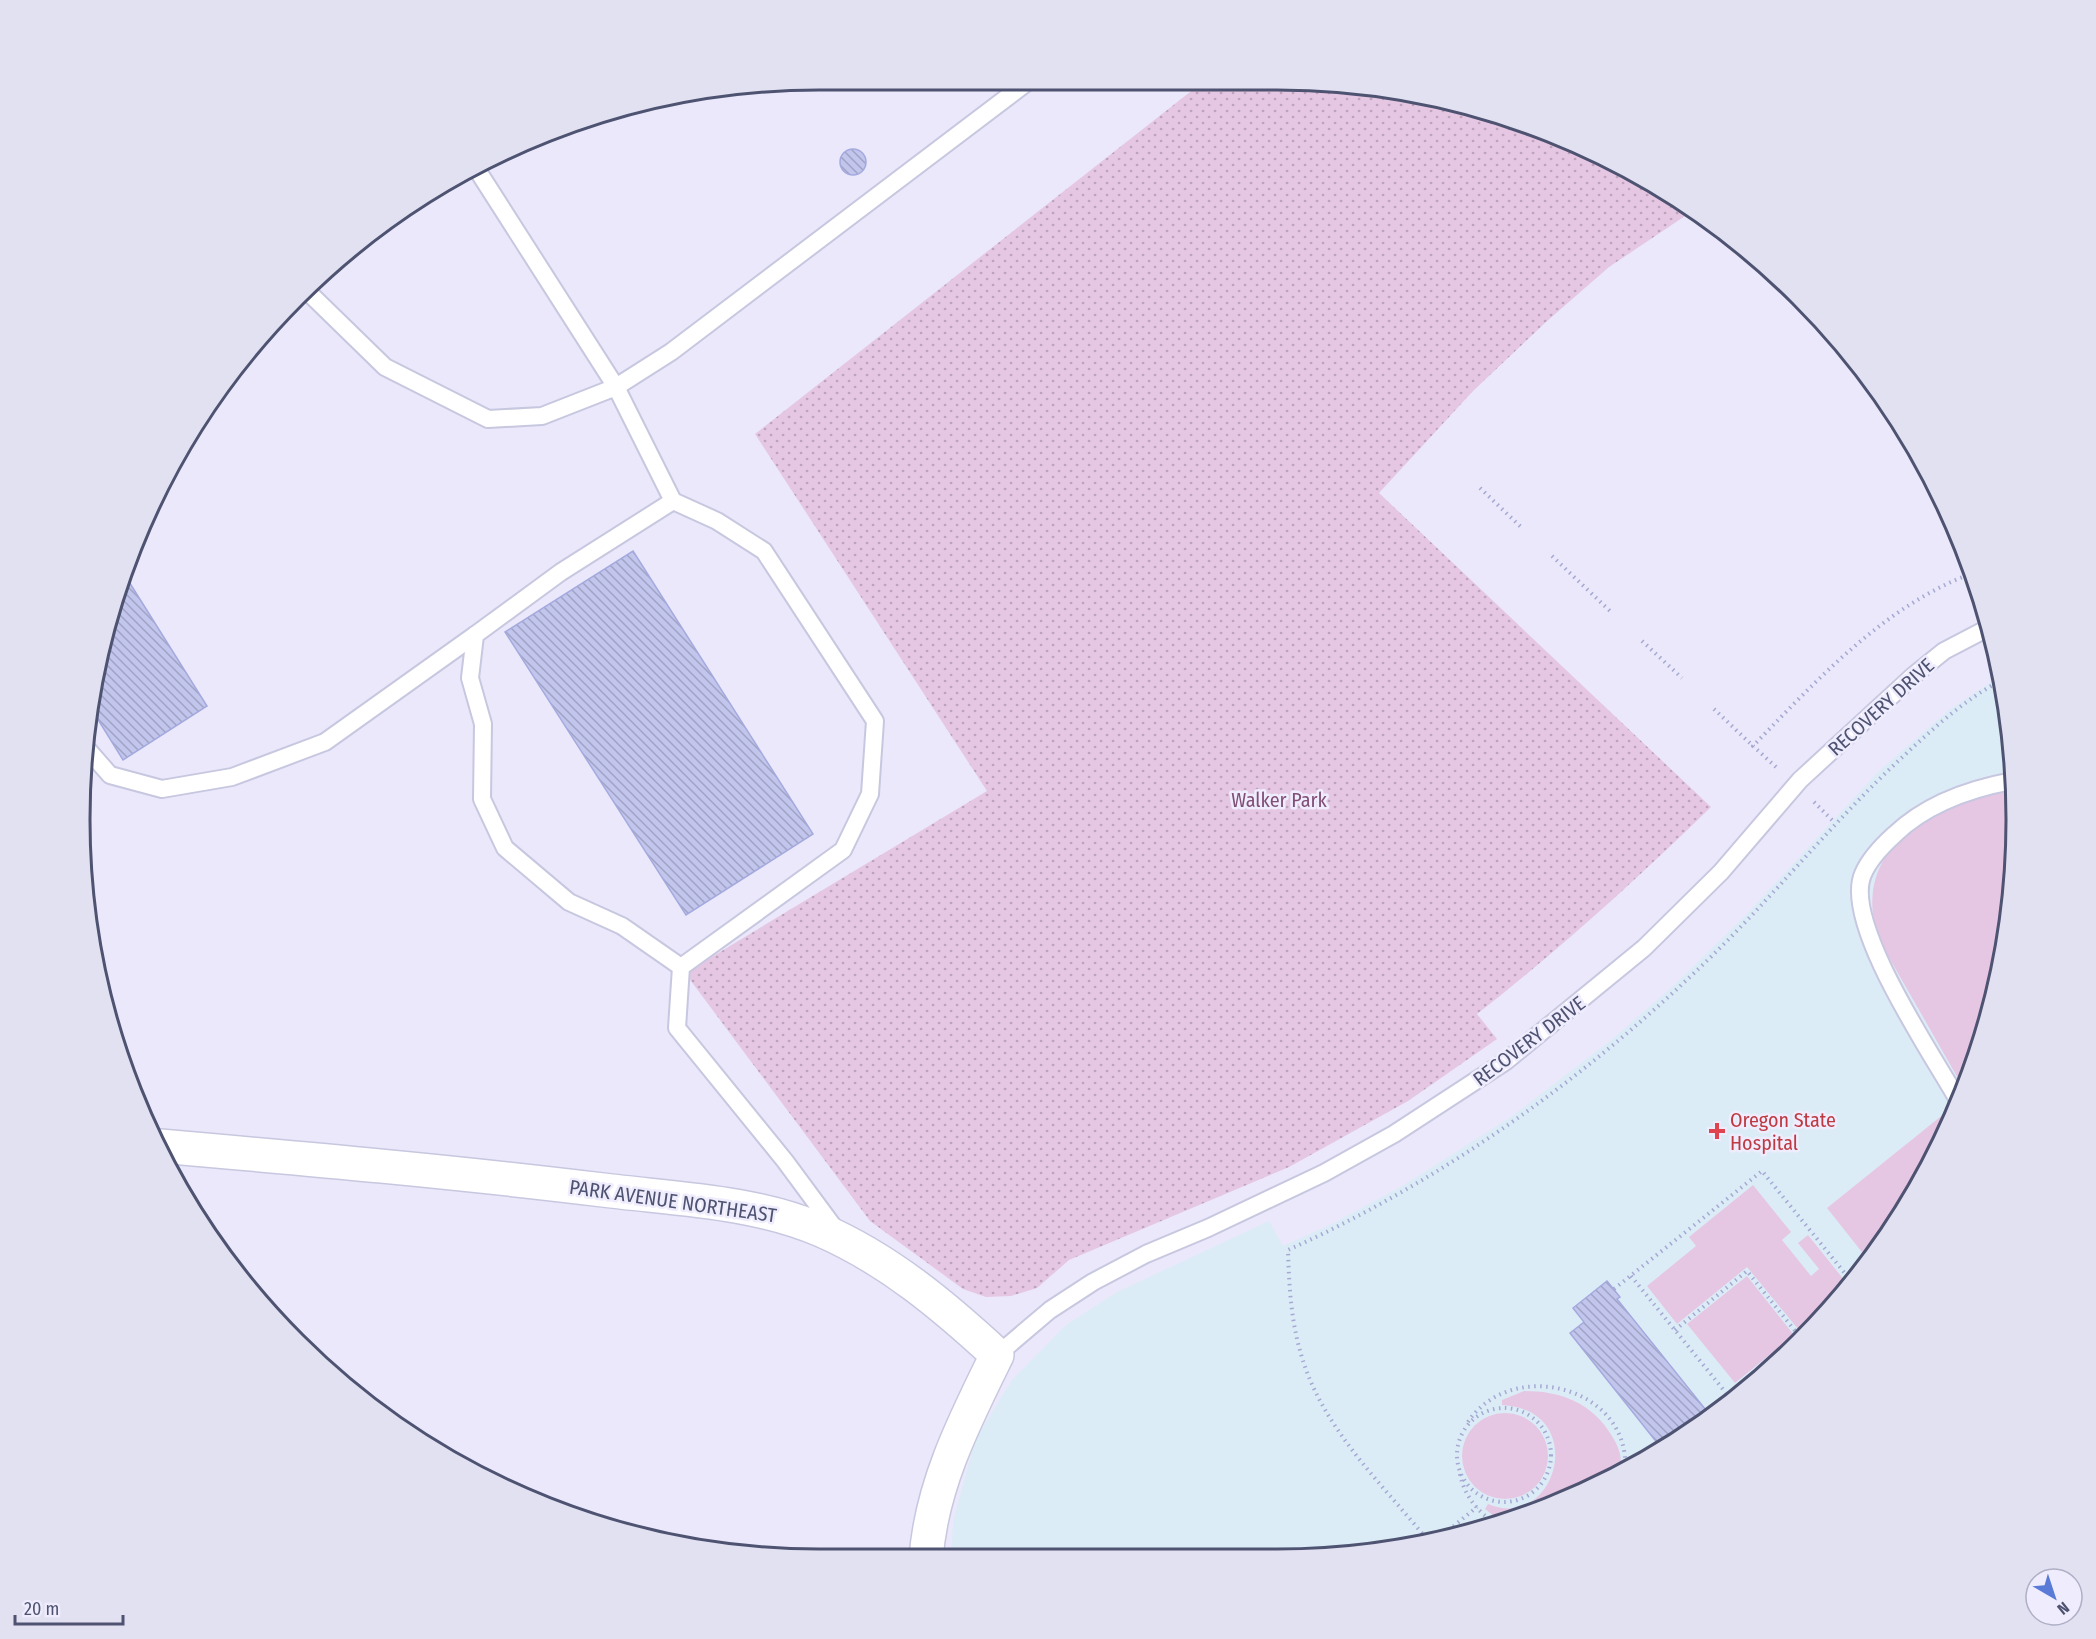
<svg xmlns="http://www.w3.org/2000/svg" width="2096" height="1639" font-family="'Fira Sans Condensed',sans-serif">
  <defs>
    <pattern id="park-dots" width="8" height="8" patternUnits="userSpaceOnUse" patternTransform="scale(1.5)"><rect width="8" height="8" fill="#e6c7e3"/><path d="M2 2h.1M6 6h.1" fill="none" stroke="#bda4bc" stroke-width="1.8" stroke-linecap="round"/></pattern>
    <pattern id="building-back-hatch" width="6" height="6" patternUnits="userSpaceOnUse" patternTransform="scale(1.5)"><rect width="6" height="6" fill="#c2c6ed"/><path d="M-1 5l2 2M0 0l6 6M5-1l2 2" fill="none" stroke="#a0a3c4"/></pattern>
  </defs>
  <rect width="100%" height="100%" fill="#eae8fa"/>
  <!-- medical -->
  <polygon fill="#dcecf7" points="1999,677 2010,723 2015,868 1991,1011 1940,1146 1864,1270 1765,1376 1647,1460 1514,1520 1325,1558 951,1559 953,1522 975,1440 1012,1380 1066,1325 1117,1292 1269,1221 1283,1246 1332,1224 1404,1185 1511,1117 1610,1041 1671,988 1744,917 1878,772 1949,710"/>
  <!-- grass -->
  <g fill="#e6c7e3">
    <path d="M 2012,789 L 2015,868 L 1991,1011 L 1963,1087 L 1879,940 C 1847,845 1935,806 2012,789 Z"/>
    <polygon points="1950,1109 1953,1113 1940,1146 1869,1261 1827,1208"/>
    <polygon points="1753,1185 1791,1232 1782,1240 1811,1276 1819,1269 1798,1243 1808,1235 1849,1286 1803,1335 1747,1267 1677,1324 1647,1286 1696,1246 1689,1237"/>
    <polygon points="1747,1276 1794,1335 1735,1383 1687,1324"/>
    <path d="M 1524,1391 C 1562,1391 1592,1403 1612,1436 C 1619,1447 1623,1459 1620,1472 L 1514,1520 L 1503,1523 L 1485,1509 L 1488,1504 C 1556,1533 1591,1410 1502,1405 L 1502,1400 Z"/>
    <circle cx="1505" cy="1456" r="43"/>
  </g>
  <!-- park -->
  <path fill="url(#park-dots)" d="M 1204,81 L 1325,81 L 1514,119 L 1646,178 L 1694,210 L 1609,267 L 1546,322 L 1473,391 L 1379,493 L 1711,807 C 1636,880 1559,950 1477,1014 L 1497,1039 L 1408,1101 L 1289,1167 L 1069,1260 L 1037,1288 L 1011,1296 L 986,1297 L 963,1289 L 870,1221 L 685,973 L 987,791 L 755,434 Z"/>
  <!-- building -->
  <g fill="url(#building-back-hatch)" stroke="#a4aade" stroke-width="1.5">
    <circle cx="853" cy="162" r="13"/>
    <polygon points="633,551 813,834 686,915 505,632"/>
    <polygon points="126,577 207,706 123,760 94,713 105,628"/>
    <polygon points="1607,1281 1620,1297 1617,1299 1710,1415 1662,1449 1570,1333 1584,1322 1573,1308"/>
  </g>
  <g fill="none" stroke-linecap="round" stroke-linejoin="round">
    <!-- service casing -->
    <g stroke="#c7c7e0" stroke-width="20">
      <g id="service">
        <polyline points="476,168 616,387 673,501 717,521 764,551 875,721 870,794 843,850 681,967 677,1028 785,1161 836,1230"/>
        <polyline points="305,289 385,367 488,419 542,416 616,387 671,352 1030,80"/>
        <polyline points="673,501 561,572 475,635 470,678 483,724 482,799 505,848 569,902 622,926 681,967"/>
        <polyline points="89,751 110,775 162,789 232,777 325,742 475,635"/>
        <path d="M 1958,1100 C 1932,1054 1842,922 1863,874 C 1869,860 1883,845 1894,835 C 1926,804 1969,789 2012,781"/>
        <polyline points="997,1355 1050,1310 1093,1282 1146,1254 1208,1228 1324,1173 1394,1134 1506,1061 1644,948 1721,872 1800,780 1913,676 1944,651 1988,628"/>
      </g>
    </g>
    <!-- minor casing -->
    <g stroke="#c7c7e0" stroke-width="36">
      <path id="minor" d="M 160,1146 C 308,1159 456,1172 603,1190 C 676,1199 753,1201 821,1230 C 888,1259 944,1306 997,1355 C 965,1420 931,1486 926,1559"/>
    </g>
    <!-- path -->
    <g stroke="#a5a9d2" stroke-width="4" stroke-dasharray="1.5 4.5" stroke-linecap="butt">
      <polyline points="1480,488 1522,528"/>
      <polyline points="1552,556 1610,611"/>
      <polyline points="1642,641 1682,678"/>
      <polyline points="1714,709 1753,746"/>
      <path d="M 1776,767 L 1753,746 C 1817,680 1885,605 1973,573"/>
      <polyline points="1814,802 1835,823"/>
      <polyline points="1631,1276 1731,1399"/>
      <polyline points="1614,1289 1762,1171 1852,1282"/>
      <polyline points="1675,1330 1747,1271 1800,1337"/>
      <circle cx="1504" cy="1455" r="47"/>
      <path d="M 1468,1422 C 1512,1356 1631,1387 1625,1470"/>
      <path d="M 1460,1474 C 1464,1495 1478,1513 1497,1524"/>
      <polyline points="1444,1534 1477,1507"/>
      <path d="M 1426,1538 C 1380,1482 1321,1426 1301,1354 C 1291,1321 1289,1285 1288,1250 C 1452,1176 1600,1068 1727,941 C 1789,878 1844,810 1909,751 C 1937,725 1966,699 2000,681"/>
    </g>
    <!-- service -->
    <use href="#service" stroke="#fff" stroke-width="16"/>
    <!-- minor -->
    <use href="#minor" stroke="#fff" stroke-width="33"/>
  </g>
  <!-- markers -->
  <path fill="#e0444e" stroke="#efedfd" stroke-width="2" d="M1714 1122h6v6h6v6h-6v6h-6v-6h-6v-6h6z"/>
  <g text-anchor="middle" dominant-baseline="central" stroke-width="5" stroke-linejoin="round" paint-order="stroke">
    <!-- street labels -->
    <g font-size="20" fill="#4e5371" stroke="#efedfd">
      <text transform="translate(1881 707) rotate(-42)">RECOVERY DRIVE</text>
      <text transform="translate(1529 1041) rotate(-37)">RECOVERY DRIVE</text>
      <text transform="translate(673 1201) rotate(8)">PARK AVENUE NORTHEAST</text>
    </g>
    <!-- park labels -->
    <g font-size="20" fill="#814e76" stroke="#efedfd">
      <text x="1279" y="800">Walker Park</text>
    </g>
    <!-- health labels -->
    <g font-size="20" fill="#be3a42" stroke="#efedfd" text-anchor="start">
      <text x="1730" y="1120">Oregon State<tspan x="1730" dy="23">Hospital</tspan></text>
    </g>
  </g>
  <!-- crop -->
  <path d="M0 0H2096V1639H0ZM819 90H1277A729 729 0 0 1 2006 819V820A729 729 0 0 1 1277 1549H819A729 729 0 0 1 90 820V819A729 729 0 0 1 819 90Z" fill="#e2e1f2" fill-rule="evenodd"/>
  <path fill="none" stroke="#4e5371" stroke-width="3" d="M819 90H1277A729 729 0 0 1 2006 819V820A729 729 0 0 1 1277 1549H819A729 729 0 0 1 90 820V819A729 729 0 0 1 819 90Z"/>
  <!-- north arrow -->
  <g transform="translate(2054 1597) rotate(141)"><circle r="28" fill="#efedfd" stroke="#afafc5" stroke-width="1.5"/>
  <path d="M0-4.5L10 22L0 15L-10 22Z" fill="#597ad7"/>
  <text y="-9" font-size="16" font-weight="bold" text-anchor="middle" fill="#4e5371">N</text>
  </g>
  <!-- scale -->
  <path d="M15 1615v9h108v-9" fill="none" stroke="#4e5371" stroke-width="3"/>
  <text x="24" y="1615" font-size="18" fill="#4e5371" stroke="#efedfd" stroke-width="4.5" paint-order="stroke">20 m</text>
</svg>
